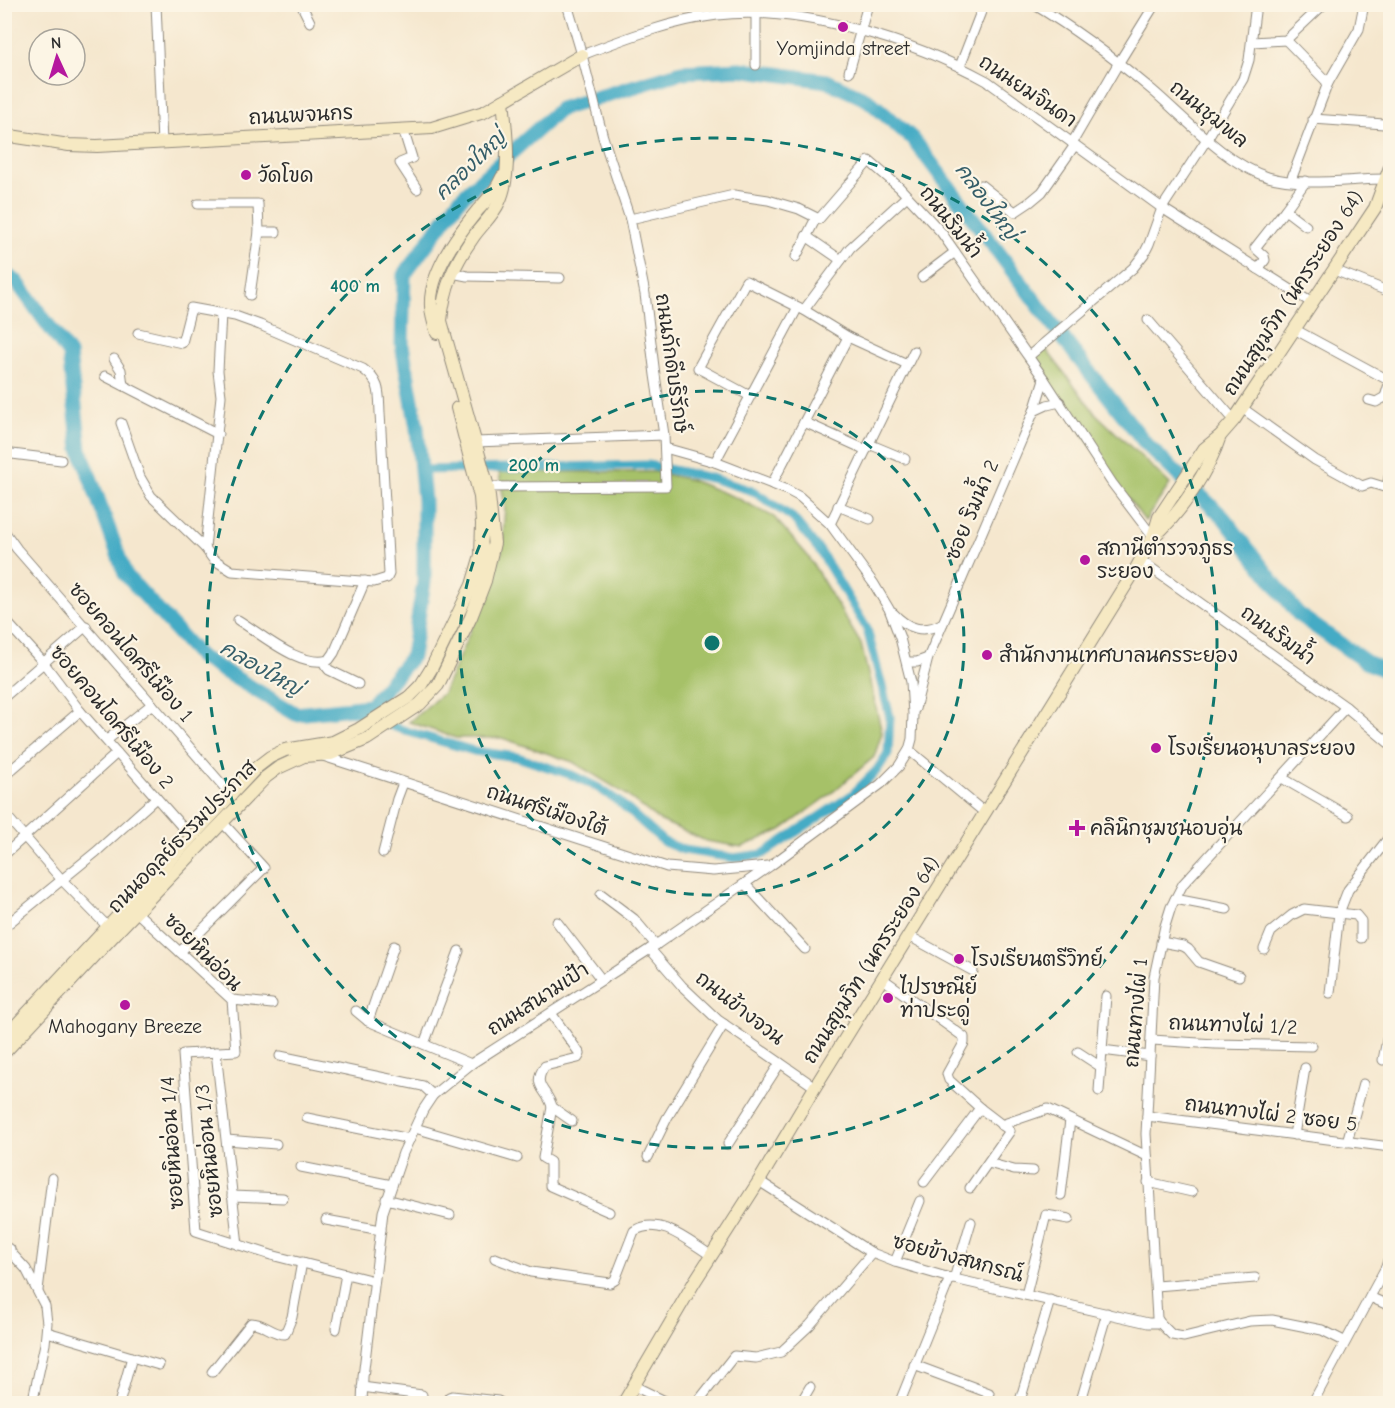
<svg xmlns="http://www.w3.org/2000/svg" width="1395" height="1408" font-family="'Comic Neue','Playpen Sans Thai',sans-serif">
  <rect width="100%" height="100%" fill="#fcf5e5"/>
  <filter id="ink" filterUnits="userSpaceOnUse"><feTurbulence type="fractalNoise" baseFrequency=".0167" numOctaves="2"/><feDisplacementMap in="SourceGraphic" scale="12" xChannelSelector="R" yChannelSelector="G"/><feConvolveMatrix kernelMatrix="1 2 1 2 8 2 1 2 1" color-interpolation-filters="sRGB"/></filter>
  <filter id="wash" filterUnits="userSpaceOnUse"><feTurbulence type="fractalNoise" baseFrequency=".008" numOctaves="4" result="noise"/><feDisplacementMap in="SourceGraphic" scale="24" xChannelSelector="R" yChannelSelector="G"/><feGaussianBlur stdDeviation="1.35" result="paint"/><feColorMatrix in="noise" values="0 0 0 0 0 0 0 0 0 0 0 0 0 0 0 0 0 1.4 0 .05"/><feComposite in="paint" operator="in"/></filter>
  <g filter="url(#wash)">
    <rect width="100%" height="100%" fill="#f5e7ce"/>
    <!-- green -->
    <g fill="#a6c168" stroke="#68764a" stroke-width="1.5">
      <polygon points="1045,348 1096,414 1170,484 1145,521 1112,477 1032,357"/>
      <polygon points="499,472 656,472 691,480 737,498 774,517 808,556 861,644 882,733 874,757 827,797 781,830 742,847 706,841 659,820 621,791 573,762 502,738 456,738 409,722 443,693 466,641 502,551 505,507"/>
    </g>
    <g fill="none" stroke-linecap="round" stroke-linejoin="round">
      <!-- canal -->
      <polyline stroke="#45abc5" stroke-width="9" points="343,708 406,731 474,751 517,757 572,775 597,787 618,801 664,842 684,850 734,858 763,854 852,795 877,770 888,753 890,717 867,629 820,551 793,518 753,491 711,478 648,465 421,470"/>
      <!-- river -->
      <polyline stroke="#45abc5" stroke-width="15" points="4,274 17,282 69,354 80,449 125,574 200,657 296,714 370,706 412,656 424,582 424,500 417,428 402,345 404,275 460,199 560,109 682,72 740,69 827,81 868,100 913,139 1075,354 1147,445 1224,518 1299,615 1366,662 1390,673"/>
    </g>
  </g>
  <g filter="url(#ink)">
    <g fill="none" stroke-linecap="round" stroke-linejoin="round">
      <!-- street casing -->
      <g stroke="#90897c" stroke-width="11">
        <g id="street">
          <polyline points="156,4 162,143"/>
          <polyline points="301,4 310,22"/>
          <polyline points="698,4 699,18"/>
          <path d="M 1033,4 C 1075,29 1115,59 1152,90 C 1185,118 1226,164 1268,177 C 1301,187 1352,179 1386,179"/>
          <polyline points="1286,40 1328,83"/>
          <polyline points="1252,42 1286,40 1324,4"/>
          <path d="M 582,55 C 626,38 670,21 717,15 C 799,5 915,41 987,81 L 1162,208 L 1312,303"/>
          <polyline points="756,65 756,4"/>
          <polyline points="960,66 984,4"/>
          <polyline points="849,72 868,4"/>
          <polyline points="1313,119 1384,124 1390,122"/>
          <polyline points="403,129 412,158 400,163 417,189"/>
          <polyline points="1072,143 1118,64 1155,4"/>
          <polyline points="1291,180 1328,83 1359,29 1364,4"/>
          <polyline points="981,185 1015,212 1030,202 1042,192 1075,145"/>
          <polyline points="198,204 258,204 259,232 250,295"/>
          <polyline points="1285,210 1306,226"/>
          <polyline points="630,219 734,195 768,200 799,209 819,219 869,161 899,187 941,232 1044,379 1112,483 1153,537"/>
          <polyline points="259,232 276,232"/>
          <polyline points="806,236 841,260"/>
          <polyline points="796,257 816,218"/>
          <polyline points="1258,269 1265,260 1264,256 1255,248 1285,210 1306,181"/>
          <polyline points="1334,270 1390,292"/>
          <polyline points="452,273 467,276 560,278"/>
          <polyline points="922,277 955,252"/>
          <polyline points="804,310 850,248 907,196"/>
          <polyline points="1148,320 1234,420"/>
          <polyline points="1294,329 1390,381"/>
          <polyline points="1029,356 1112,286 1133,268 1144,254 1149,244 1162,208 1207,139 1243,79 1249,60 1256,4"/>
          <polyline points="114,359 121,370 123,385"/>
          <polyline points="105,376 218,434"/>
          <polyline points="1390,381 1385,397 1390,400"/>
          <polyline points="750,396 698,368 746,281 804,310 848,337 907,364"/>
          <polyline points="1369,400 1376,402 1385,397"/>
          <polyline points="1242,408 1315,460 1362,486 1371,483 1384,487 1387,486 1390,473"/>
          <polyline points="1034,411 1047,405 1060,402"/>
          <polyline points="804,422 866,450"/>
          <path d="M 121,423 L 140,477 L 151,496 L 205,548 L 213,559 L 232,571 L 374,582 L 387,578 L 389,574 L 380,413 C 379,393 381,382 363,369 L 260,325 L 235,316 L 191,308 L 182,343 L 138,333"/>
          <polyline points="475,442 664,435"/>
          <polyline points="869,444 905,459"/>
          <polyline points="4,453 61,460"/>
          <polyline points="715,462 798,307"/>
          <polyline points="772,484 848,337"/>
          <polyline points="488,487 666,486 664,435 655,375 645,294 630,219 603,137 582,55 567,4"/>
          <polyline points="838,506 870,519"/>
          <polyline points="830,524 914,351"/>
          <polyline points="4,531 17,549 232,796"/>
          <polyline points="205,548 221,396 218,371 221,313"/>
          <polyline points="1140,560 1346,707 1390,744"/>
          <path d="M 893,613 C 908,629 923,634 943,623"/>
          <polyline points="4,619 43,662 80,711 192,838"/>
          <path d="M 238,620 C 263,635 299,668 329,660 L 334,653 L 365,581"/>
          <polyline points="325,661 325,665 329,670 358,684"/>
          <polyline points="907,662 917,662 928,658"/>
          <polyline points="4,697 86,626"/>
          <polyline points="915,709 928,658 1034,411 1044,379"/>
          <polyline points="107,740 152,704"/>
          <polyline points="909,750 984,812"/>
          <polyline points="323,756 667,867 713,871 768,866"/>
          <polyline points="4,776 80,711"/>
          <polyline points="1282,778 1348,816"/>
          <polyline points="4,813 62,880 109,928"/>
          <polyline points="383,853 397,799 403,783"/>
          <polyline points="4,855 117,753"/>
          <polyline points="745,884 805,949"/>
          <polyline points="601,894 634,919 656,945"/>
          <polyline points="1175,899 1227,909"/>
          <polyline points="133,909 232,1000 236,1051 183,1054 196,1231 271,1255 374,1281"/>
          <polyline points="557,922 601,979"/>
          <polyline points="4,927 96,852 156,798"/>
          <polyline points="909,936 973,971"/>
          <polyline points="1161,942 1183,946 1188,949 1199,962 1239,976"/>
          <polyline points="650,949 682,986 718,1020 815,1087"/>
          <polyline points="1264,949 1271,932 1292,915 1304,909 1356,915 1361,921 1361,938"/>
          <polyline points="180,952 264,868 223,823"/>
          <polyline points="883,979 964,1037 964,1043 947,1074 949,1080 980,1108 1010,1131 970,1188"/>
          <polyline points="1330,993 1339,913 1348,890 1390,836"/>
          <polyline points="232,1000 272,1004"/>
          <polyline points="356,1011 368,1021 471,1064"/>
          <path d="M 551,1013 L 580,1054 L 578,1058 L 545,1066 C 530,1086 549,1091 552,1107 L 543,1158 L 550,1162 L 550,1186 L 609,1212"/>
          <polyline points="368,1021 394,946"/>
          <polyline points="1152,1040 1215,1044 1312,1046"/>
          <polyline points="424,1044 459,951"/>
          <polyline points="1102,1050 1150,1056"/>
          <polyline points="216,1052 238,1245"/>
          <polyline points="1078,1052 1101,1067"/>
          <polyline points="280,1056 423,1086 433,1095"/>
          <polyline points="1383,1060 1390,1025"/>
          <polyline points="1099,1091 1106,996"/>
          <polyline points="552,1107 572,1121"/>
          <polyline points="1147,1116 1390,1147"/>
          <polyline points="307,1118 410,1139"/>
          <polyline points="1001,1125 1048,1109 1147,1156"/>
          <polyline points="415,1128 517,1158"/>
          <polyline points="1294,1135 1305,1068"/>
          <polyline points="227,1140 276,1144"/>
          <polyline points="1347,1142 1363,1084"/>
          <polyline points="728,1144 780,1063"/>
          <polyline points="648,1157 667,1118 724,1024"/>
          <polyline points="988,1163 1014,1170 1033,1171"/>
          <polyline points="301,1167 392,1185"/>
          <polyline points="759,1181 872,1253 895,1262 950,1278 1148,1323 1160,1323 1157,1318 1146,1134 1154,977 1165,926 1171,907 1183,884 1346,707"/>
          <polyline points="924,1182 980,1108"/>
          <polyline points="1148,1182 1192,1192"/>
          <polyline points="1061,1195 1070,1120"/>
          <polyline points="232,1196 283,1198"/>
          <polyline points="386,1199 450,1215"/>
          <polyline points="326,1220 381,1230"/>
          <polyline points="4,1245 26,1269 45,1306 47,1323 45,1344 32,1404"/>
          <path d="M 495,1258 L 531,1272 L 610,1283 L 615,1280 L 634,1231 C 660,1215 689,1242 712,1256"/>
          <polyline points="895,1262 920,1201"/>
          <polyline points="4,1271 10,1249"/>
          <polyline points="954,1279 971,1222"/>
          <polyline points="1156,1286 1255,1278"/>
          <polyline points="38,1290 52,1178"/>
          <polyline points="1026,1295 1046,1215 1069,1219"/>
          <polyline points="1370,1297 1390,1306"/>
          <polyline points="1160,1323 1172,1335 1184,1337 1250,1321 1272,1320 1322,1330 1344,1341"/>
          <polyline points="336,1329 346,1274"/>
          <polyline points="47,1332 159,1365"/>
          <polyline points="914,1365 989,1393"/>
          <path d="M 212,1372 L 251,1323 C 263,1322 273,1335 285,1334 L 292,1317 L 302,1262"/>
          <polyline points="634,1386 671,1404"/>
          <polyline points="362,1387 422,1395"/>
          <polyline points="119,1404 132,1357"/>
          <polyline points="362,1404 363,1377 383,1212 403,1153 423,1110 433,1095 471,1064 650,949 770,866 881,784 899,766 909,750 912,739 913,714 911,682 900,638 889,609 874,584 830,524 800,497 785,489 715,462 665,448"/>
          <polyline points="447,1404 449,1397 452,1396 498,1401 503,1404"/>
          <polyline points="696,1404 734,1356 756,1358 781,1352 810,1325 872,1253"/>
          <polyline points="800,1404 810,1387"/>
          <polyline points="899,1404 950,1278"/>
          <polyline points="1019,1404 1050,1300"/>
          <polyline points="1080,1404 1107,1313"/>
          <polyline points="1312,1404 1386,1267 1390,1254"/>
        </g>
      </g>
      <!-- secondary casing -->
      <g stroke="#90897c" stroke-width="14">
        <g id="secondary">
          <polyline points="4,135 69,145 97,146 432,128 484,112 582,55"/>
          <path d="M 437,333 C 434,324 431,315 431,306 C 429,274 458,234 477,211 C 487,200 496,191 502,177"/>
          <path d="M 1154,536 C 1180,515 1210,468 1220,436"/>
          <polyline points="4,1038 257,767 270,757 285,750 333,742 359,729 409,697 421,685 431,669 472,585 481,555 482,524 480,497 457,408"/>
          <path d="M 4,1053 L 117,932 L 266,777 L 278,768 L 304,756 L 331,754 L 367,739 L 420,704 L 438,685 L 471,617 L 485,581 L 494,543 L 488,487 L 441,321 C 444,287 454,264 474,236 C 482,225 494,214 499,202 C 512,176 506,129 503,101"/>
          <polyline points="623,1404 695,1281 759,1181 815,1087 1134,572 1153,537 1159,517 1204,449 1220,436 1234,420 1375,208 1390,167"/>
        </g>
      </g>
      <!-- street -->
      <use href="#street" stroke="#fff" stroke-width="9"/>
      <!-- secondary -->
      <use href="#secondary" stroke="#f6e9c3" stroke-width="12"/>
    </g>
  </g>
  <!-- distance rings -->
  <g fill="none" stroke="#0f766e" stroke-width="3" stroke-dasharray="10 8">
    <circle cx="712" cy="643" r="252"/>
    <circle cx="712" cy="643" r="505"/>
  </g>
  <!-- markers -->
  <g fill="#b5179e" stroke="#fcf5e5" stroke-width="2">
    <circle cx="843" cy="27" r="6"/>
    <circle cx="246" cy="175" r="6"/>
    <circle cx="1085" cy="560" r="6"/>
    <circle cx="987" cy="655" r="6"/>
    <circle cx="1156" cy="748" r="6"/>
    <path d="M1074 819h6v6h6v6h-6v6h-6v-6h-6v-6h6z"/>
    <circle cx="959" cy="959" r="6"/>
    <circle cx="888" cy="998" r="6"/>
    <circle cx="125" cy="1005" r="6"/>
  </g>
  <g text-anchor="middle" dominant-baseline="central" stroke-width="4.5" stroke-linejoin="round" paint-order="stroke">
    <!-- poi labels -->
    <g font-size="20" fill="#2b2b2b" stroke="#fcf5e5" text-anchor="start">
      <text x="843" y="48" text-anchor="middle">Yomjinda street</text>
      <text x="258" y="175">วัดโขด</text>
      <text x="1097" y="548">สถานีตำรวจภูธร<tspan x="1097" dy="23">ระยอง</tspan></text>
      <text x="999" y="655">สำนักงานเทศบาลนครระยอง</text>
      <text x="1168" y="748">โรงเรียนอนุบาลระยอง</text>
      <text x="1090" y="828">คลินิกชุมชนอบอุ่น</text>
      <text x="971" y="959">โรงเรียนตรีวิทย์</text>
      <text x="900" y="987">ไปรษณีย์<tspan x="900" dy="23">ท่าประดู่</tspan></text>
      <text x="125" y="1026" text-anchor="middle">Mahogany Breeze</text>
    </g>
    <!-- street labels -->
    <g font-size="20" fill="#2b2b2b" stroke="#fcf5e5">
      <text transform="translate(1028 91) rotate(34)">ถนนยมจินดา</text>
      <text transform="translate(1209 114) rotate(39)">ถนนชุมพล</text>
      <text transform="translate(301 115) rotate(-3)">ถนนพจนกร</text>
      <text transform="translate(951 222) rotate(51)">ถนนริมน้ำ</text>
      <text transform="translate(1293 293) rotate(-57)">ถนนสุขุมวิท (นครระยอง 64)</text>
      <text transform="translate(672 363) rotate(82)">ถนนภักดีบริรักษ์</text>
      <text transform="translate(972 510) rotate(-67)">ซอย ริมน้ำ 2</text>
      <text transform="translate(1278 635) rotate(36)">ถนนริมน้ำ</text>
      <text transform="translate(131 652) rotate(49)">ซอยคอนโดศรีเมือง 1</text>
      <text transform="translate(112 717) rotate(50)">ซอยคอนโดศรีเมือง 2</text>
      <text transform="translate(547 810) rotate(18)">ถนนศรีเมืองใต้</text>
      <text transform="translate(182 837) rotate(-46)">ถนนอดุลย์ธรรมประภาส</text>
      <text transform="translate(203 952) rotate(45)">ซอยหินอ่อน</text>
      <text transform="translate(871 960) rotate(-58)">ถนนสุขุมวิท (นครระยอง 64)</text>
      <text transform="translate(538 999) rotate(-33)">ถนนสนามเป้า</text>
      <text transform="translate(740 1008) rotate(38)">ถนนข้างจวน</text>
      <text transform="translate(1136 1013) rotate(-85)">ถนนทางไผ่ 1</text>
      <text transform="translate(1233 1025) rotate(2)">ถนนทางไผ่ 1/2</text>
      <text transform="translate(1271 1114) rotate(7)">ถนนทางไผ่ 2 ซอย 5</text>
      <text transform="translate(172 1143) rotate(-94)">ซอยหินอ่อน 1/4</text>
      <text transform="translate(209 1151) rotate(-96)">ซอยหินอ่อน 1/3</text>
      <text transform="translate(958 1258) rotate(15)">ซอยข้างสหกรณ์</text>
    </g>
    <!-- water labels -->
    <g font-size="21" font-style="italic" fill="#355e69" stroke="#fcf5e5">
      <text transform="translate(470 165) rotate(-44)">คลองใหญ่</text>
      <text transform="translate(987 201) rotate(53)">คลองใหญ่</text>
      <text transform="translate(261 668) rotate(30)">คลองใหญ่</text>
    </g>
  </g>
  <circle cx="712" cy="643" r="9" fill="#0f766e" stroke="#fcf5e5" stroke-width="3"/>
  <g font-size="18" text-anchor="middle" font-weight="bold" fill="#0f766e" stroke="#fcf5e5" stroke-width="4.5" stroke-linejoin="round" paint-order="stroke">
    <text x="355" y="292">400 m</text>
    <text x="534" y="471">200 m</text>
  </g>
  <!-- margin -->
  <rect width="1395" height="1408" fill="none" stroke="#fcf5e5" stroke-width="24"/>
  <!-- north arrow -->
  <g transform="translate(57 57) rotate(356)"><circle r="28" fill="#fcf5e5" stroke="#a8a49b" stroke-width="1.5"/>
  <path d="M0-4.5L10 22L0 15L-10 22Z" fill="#b5179e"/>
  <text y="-9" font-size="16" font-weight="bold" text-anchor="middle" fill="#2b2b2b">N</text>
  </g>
</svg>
